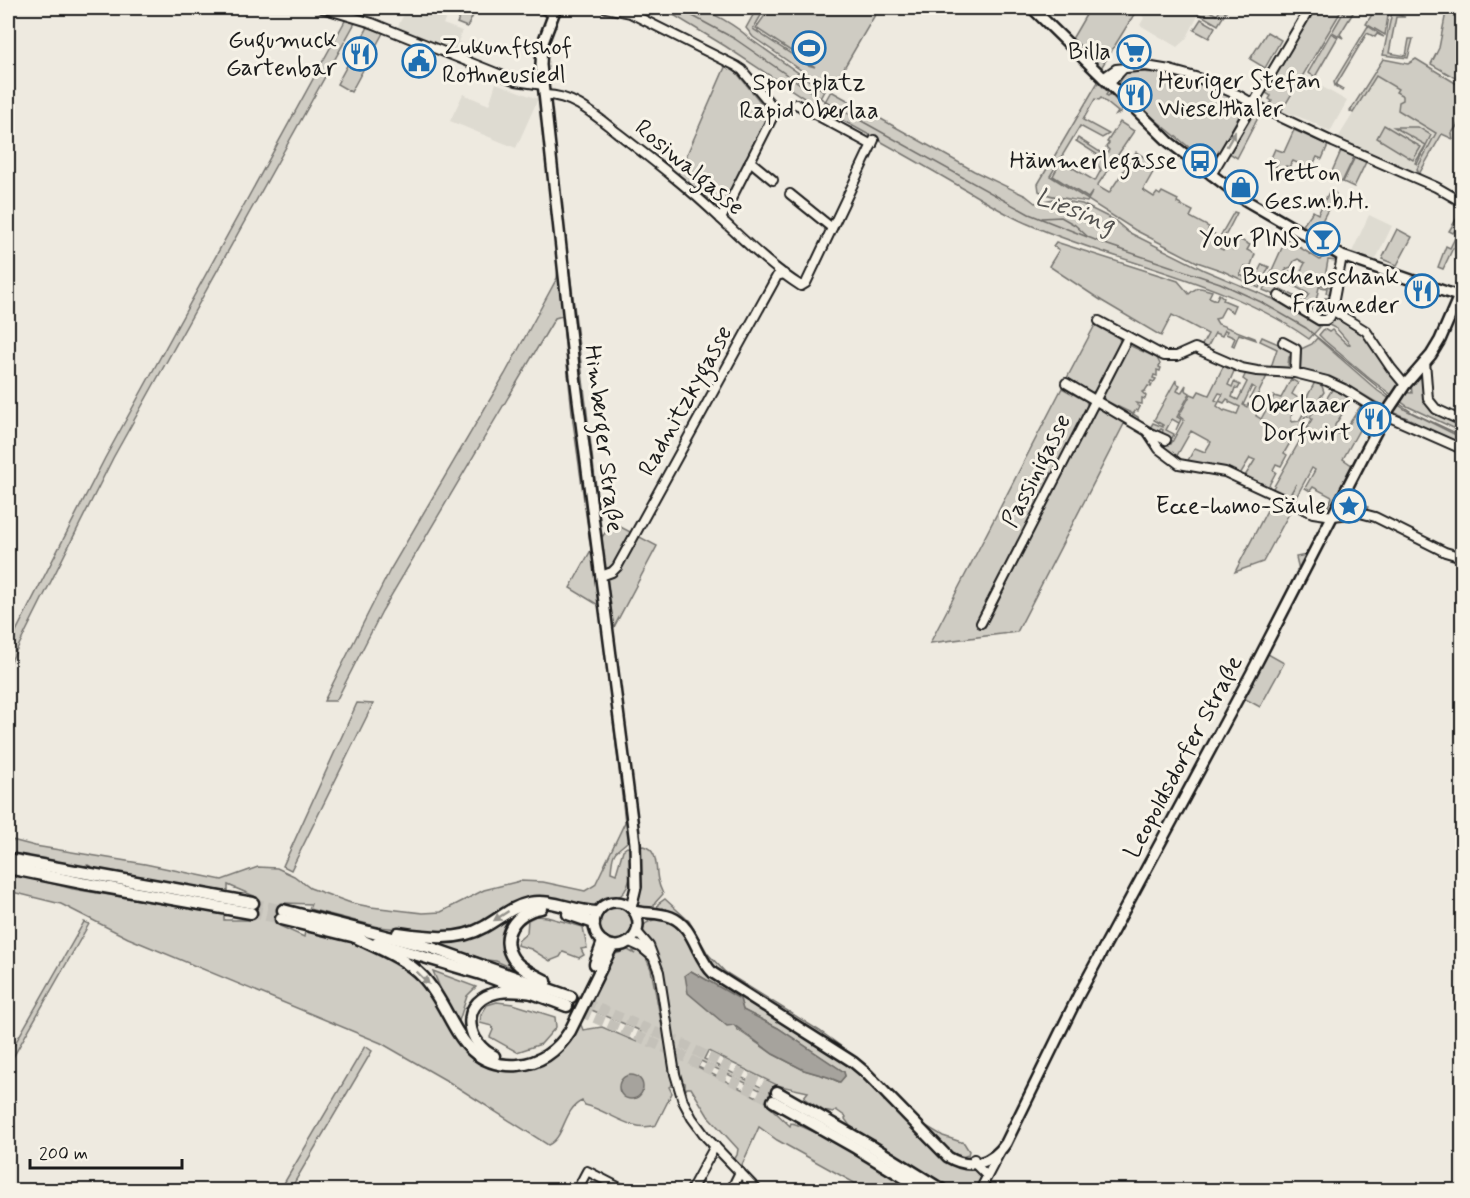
<svg xmlns="http://www.w3.org/2000/svg" width="1470" height="1198" font-family="Mynerve,sans-serif">
  <rect width="100%" height="100%" fill="#eeeae0"/>
  <filter id="ink" filterUnits="userSpaceOnUse"><feTurbulence type="fractalNoise" baseFrequency=".0167" numOctaves="2"/><feDisplacementMap in="SourceGraphic" scale="12" xChannelSelector="R" yChannelSelector="G"/><feConvolveMatrix kernelMatrix="1 2 1 2 8 2 1 2 1" color-interpolation-filters="sRGB"/></filter>
  <g filter="url(#ink)">
    <!-- built -->
    <g fill="#dedbd1">
      <polygon points="407,8 428,8 446,19 443,24 462,31 458,42 463,44 457,55 396,30"/>
      <polygon points="1142,8 1189,8 1199,14 1186,39 1177,47 1140,25 1144,18 1139,12"/>
      <polygon points="1305,74 1313,79 1312,81 1347,101 1330,132 1310,121 1288,113 1285,115 1282,114"/>
      <polygon points="1376,76 1450,120 1419,175 1338,138"/>
      <polygon points="496,83 538,99 516,148 450,121 463,94 489,105"/>
      <polygon points="1369,215 1392,226 1375,261 1351,254"/>
    </g>
    <!-- green -->
    <g fill="#cfccc3" stroke="#767470" stroke-width="1.5" fill-rule="evenodd">
      <polygon points="465,8 477,8 467,27 457,23"/>
      <path d="M 662,8 C 672,7 684,6 695,8 C 709,9 739,28 749,38 L 824,91 L 816,106 L 725,46 Z"/>
      <polygon points="757,8 763,12 753,29 808,65 815,67 756,28 770,8 879,8 834,85 824,86 753,37 746,28"/>
      <polygon points="1090,8 1138,8 1101,68 1072,39"/>
      <polygon points="1189,8 1204,8 1217,15 1221,9 1226,12 1218,25"/>
      <polygon points="1315,8 1343,8 1281,112 1269,106 1272,101 1269,99 1271,96 1266,93"/>
      <polygon points="1346,8 1356,8 1340,34 1343,38 1332,32"/>
      <polygon points="1376,8 1398,8 1413,11 1414,8 1417,8 1416,13 1394,9 1393,11 1389,10 1385,35 1366,24"/>
      <polygon points="1462,8 1462,82 1431,64 1439,48 1446,12 1456,17"/>
      <polygon points="1392,12 1405,17 1396,17 1389,53 1406,56 1409,39 1413,39 1408,58 1383,55"/>
      <polygon points="346,19 356,21 113,458 8,667 8,647 105,458"/>
      <polygon points="1201,19 1215,27 1209,38 1194,30"/>
      <polygon points="1368,26 1384,37 1377,34 1375,37 1367,33 1336,85 1343,89 1342,91 1335,86 1334,82"/>
      <polygon points="368,27 383,33 351,92 337,84"/>
      <polygon points="1267,32 1281,40 1265,68 1250,59"/>
      <polygon points="1331,33 1338,37 1316,75 1318,78 1308,73"/>
      <polygon points="1383,59 1408,64 1416,59 1462,87 1462,124 1459,123 1452,133 1453,139 1442,134 1419,174 1417,169 1436,133 1398,110 1399,102 1403,100 1403,96 1396,92 1398,89 1376,76 1353,113 1350,111"/>
      <polygon points="726,65 732,67 762,104 770,109 772,113 721,215 675,182"/>
      <polygon points="1141,72 1157,73 1198,83 1207,89 1230,96 1245,105 1212,166 1146,112 1119,84 1125,73"/>
      <path d="M 1098,82 L 1108,92 L 1106,95 L 1108,96 L 1110,94 L 1123,107 L 1120,113 L 1116,115 L 1118,112 L 1101,98 L 1099,100 L 1095,99 L 1083,120 L 1109,134 L 1102,138 L 1080,126 L 1050,176 L 1088,200 L 1093,191 L 1088,198 L 1053,176 L 1061,161 L 1095,181 L 1101,170 C 1098,165 1095,161 1098,155 L 1076,141 L 1078,138 L 1106,156 L 1109,150 L 1106,147 L 1109,143 L 1107,142 L 1120,122 L 1134,131 L 1097,186 L 1109,193 L 1136,152 L 1154,163 L 1153,165 L 1156,167 L 1143,190 L 1154,197 L 1157,193 L 1160,195 L 1162,192 L 1178,200 L 1177,203 L 1193,211 L 1190,217 L 1209,227 L 1208,230 L 1210,231 L 1205,240 L 1208,241 L 1213,233 L 1219,238 L 1234,212 L 1237,213 L 1219,248 L 1223,250 L 1229,247 L 1233,250 L 1239,239 L 1250,245 L 1247,250 L 1255,254 L 1250,268 L 1245,266 L 1240,275 L 1244,277 L 1247,270 L 1258,272 L 1262,264 L 1269,267 L 1259,288 L 1223,271 L 1197,262 L 1135,230 L 1088,200 L 1087,202 C 1073,199 1050,198 1039,191 L 1038,184 Z"/>
      <path d="M 831,91 L 974,171 L 1026,196 L 1035,203 L 1053,199 L 1082,204 L 1114,220 L 1128,232 L 1204,270 L 1273,299 L 1320,327 L 1309,339 C 1225,279 1121,265 1028,224 C 1002,213 977,196 952,182 C 909,157 865,132 821,109 Z"/>
      <polygon points="1252,107 1261,112 1237,158 1226,151"/>
      <polygon points="1384,125 1421,147 1413,160 1377,138"/>
      <polygon points="1394,127 1418,127 1431,135 1417,164 1415,163 1426,145"/>
      <polygon points="1294,130 1328,145 1322,159 1317,157 1308,174 1303,171 1304,166 1293,161 1289,167 1286,166 1280,176 1274,170 1278,162 1271,158 1275,149 1284,152"/>
      <polygon points="1341,151 1354,157 1342,182 1330,176"/>
      <polygon points="1355,157 1366,162 1354,187 1343,182"/>
      <polygon points="1331,188 1336,194 1315,234 1303,225 1313,211 1318,214"/>
      <polygon points="1462,210 1462,233 1456,229 1453,233 1449,231"/>
      <polygon points="1397,229 1412,237 1397,265 1382,259"/>
      <polygon points="1455,238 1461,241 1462,239 1462,253 1453,248 1443,269 1438,267 1446,246 1450,248"/>
      <polygon points="1286,239 1320,260 1325,253 1337,260 1336,261 1328,260 1325,277 1332,279 1332,282 1319,277 1318,284 1331,287 1329,294 1326,293 1327,288 1319,287 1316,301 1323,303 1325,298 1328,298 1325,313 1320,315 1315,312 1321,312 1322,307 1313,305 1310,309 1305,305 1304,302 1301,304 1280,293 1281,289 1304,301 1309,294 1285,281 1287,272 1290,271 1298,276 1305,263 1298,259 1294,261 1291,267 1286,269 1275,295 1263,290"/>
      <path d="M 1056,242 L 1178,281 L 1189,294 C 1199,285 1199,288 1212,291 L 1209,297 L 1216,300 L 1219,294 L 1224,298 L 1223,300 L 1235,305 L 1232,312 L 1225,307 L 1219,318 L 1215,319 L 1218,324 L 1255,338 L 1256,340 L 1239,334 L 1234,346 L 1232,345 L 1235,338 L 1226,334 L 1227,331 L 1225,330 L 1222,336 L 1215,333 L 1207,348 L 1202,345 L 1208,334 L 1172,315 L 1161,336 L 1102,301 L 1049,266 L 1059,250 L 1053,246 Z"/>
      <path d="M 569,264 L 602,537 L 613,523 L 657,546 L 614,627 L 604,630 L 630,839 C 616,854 613,846 611,872 L 616,874 L 623,850 L 627,847 L 630,848 C 635,858 631,888 621,895 C 612,901 606,897 594,908 L 513,904 L 507,905 L 475,929 L 451,934 L 379,927 L 309,909 L 311,904 L 285,903 L 280,926 L 304,937 L 305,931 L 358,944 L 393,959 L 421,979 L 480,1060 L 538,1064 L 579,1020 L 583,1030 L 602,1027 L 637,1042 L 641,1031 L 587,1008 L 612,955 L 628,950 L 635,954 L 633,951 L 639,951 L 646,958 L 651,969 L 673,1084 L 669,1087 L 672,1093 L 656,1125 C 631,1133 608,1110 585,1105 L 582,1101 C 563,1109 565,1138 548,1145 L 449,1082 L 381,1043 L 128,938 L 61,904 L 8,891 L 8,872 L 73,889 L 224,914 L 224,920 L 250,920 L 254,896 L 228,885 L 228,892 L 98,870 L 88,865 L 78,867 L 8,852 L 8,839 L 35,846 L 145,864 L 222,880 L 258,867 L 277,868 L 294,876 L 310,888 L 351,903 L 371,907 L 423,913 L 441,912 L 484,890 L 520,881 L 543,882 L 585,891 L 595,885 L 625,822 L 600,606 L 570,588 L 591,550 L 573,422 L 562,316 L 555,318 L 382,611 L 336,701 L 324,701 L 390,570 L 505,374 L 557,278 L 558,267 Z"/>
      <polygon points="1336,316 1362,330 1399,384 1395,392 1412,393 1411,384 1425,368 1431,408 1462,426 1462,432 1407,406 1370,379 1325,341 1319,335 1324,329 1329,332 1332,330 1348,345 1350,344 1337,329 1327,324"/>
      <polygon points="1095,325 1119,338 1120,342 1095,391 1091,393 1067,378"/>
      <polygon points="1262,337 1292,350 1294,357 1289,357 1288,365 1293,366 1291,368 1271,367 1277,349 1260,341"/>
      <polygon points="1317,338 1378,391 1406,410 1462,438 1462,447 1413,425 1414,421 1384,408 1383,410 1380,408 1381,405 1349,386 1347,388 1346,384 1323,375 1300,370 1301,349 1312,344"/>
      <polygon points="1129,345 1157,358 1160,364 1159,367 1161,368 1160,371 1157,370 1157,376 1154,375 1153,378 1156,379 1154,382 1151,381 1150,383 1152,385 1151,387 1148,386 1145,391 1142,392 1146,396 1145,399 1142,398 1142,404 1136,403 1140,407 1138,411 1136,410 1133,414 1138,417 1139,421 1132,417 1133,414 1104,400 1103,396"/>
      <path d="M 1224,365 L 1235,369 L 1228,385 L 1232,387 L 1234,382 L 1240,385 L 1238,389 L 1235,388 L 1232,397 L 1238,400 L 1247,382 L 1243,379 L 1246,373 L 1267,376 L 1255,400 L 1250,398 L 1255,388 L 1252,386 L 1243,405 L 1247,407 L 1248,404 L 1252,406 L 1251,408 L 1257,411 L 1256,416 L 1261,419 L 1274,396 L 1281,398 L 1291,379 L 1298,383 L 1292,394 L 1298,398 L 1291,417 L 1292,422 L 1299,421 L 1310,402 L 1306,399 L 1315,382 L 1322,386 L 1324,392 L 1309,413 L 1311,415 L 1320,405 L 1322,406 L 1333,388 L 1351,400 L 1335,425 L 1335,432 L 1342,435 L 1360,407 L 1369,412 L 1343,459 L 1353,466 L 1329,513 L 1323,512 L 1325,505 L 1328,506 L 1332,497 L 1313,487 L 1310,491 L 1305,488 L 1315,470 L 1312,468 L 1294,501 L 1290,499 L 1296,484 L 1288,498 L 1272,490 L 1312,419 L 1306,415 L 1284,453 L 1287,455 L 1281,466 L 1276,464 L 1273,470 L 1276,472 L 1268,487 L 1245,476 L 1255,460 L 1250,458 L 1239,476 L 1186,464 L 1195,448 L 1205,452 L 1211,442 L 1191,431 L 1175,459 L 1164,450 L 1166,443 L 1171,444 L 1184,420 L 1179,416 L 1191,394 L 1196,396 L 1199,391 L 1209,395 ZM 1219,393 L 1223,394 L 1219,401 L 1224,403 L 1227,399 L 1229,400 L 1229,402 L 1240,407 L 1237,414 L 1225,410 L 1224,411 L 1217,406 L 1219,402 L 1215,400 Z"/>
      <polygon points="1176,380 1176,383 1180,385 1177,391 1181,393 1186,385 1185,390 1190,393 1177,417 1181,419 1176,430 1179,423 1172,419 1166,430 1174,434 1172,438 1162,434 1163,430 1161,429 1158,432 1150,428 1153,423 1163,427 1163,425 1154,420"/>
      <polygon points="1062,388 1086,401 1088,407 977,624 985,627 1095,410 1099,408 1125,422 1017,632 930,643"/>
      <polygon points="1274,497 1293,506 1263,562 1235,572"/>
      <polygon points="1347,497 1368,507 1366,511 1343,511 1342,506"/>
      <polygon points="1309,551 1315,558 1266,653 1284,663 1260,707 1242,697 1235,696 1299,570 1296,557 1306,555"/>
      <polygon points="357,703 373,704 291,870 283,866"/>
      <path d="M 643,846 C 659,850 655,867 658,880 C 659,885 661,890 663,894 L 655,903 L 652,911 L 640,910 L 636,905 L 639,884 L 640,847 Z"/>
      <polygon points="665,899 689,921 708,954 725,972 820,1031 864,1063 926,1126 943,1136 964,1143 969,1151 968,1155 962,1157 946,1150 872,1076 727,978 714,967 703,954 691,930 657,911 658,904"/>
      <path d="M 539,904 L 591,914 L 590,918 C 574,913 556,905 539,906 C 504,908 497,946 520,969 L 519,971 L 496,961 L 486,960 L 421,939 C 436,936 455,941 471,935 C 496,926 512,907 539,904 Z"/>
      <circle cx="616" cy="924" r="18"/>
      <polygon points="536,916 547,917 583,927 587,948 581,949 584,955 579,958 563,952 560,957 550,961 531,949 517,945 519,940 527,933 528,920"/>
      <path d="M 657,919 L 674,923 L 687,936 L 701,964 L 850,1063 L 883,1095 L 884,1101 L 890,1102 L 934,1148 L 976,1170 L 984,1176 L 978,1190 L 954,1190 L 850,1126 L 845,1119 L 846,1117 L 836,1110 L 833,1113 L 824,1111 L 803,1098 L 808,1092 L 781,1086 L 770,1107 L 790,1126 L 791,1123 C 802,1125 812,1132 822,1135 L 878,1168 L 911,1190 L 867,1190 L 777,1140 L 759,1127 L 741,1167 L 734,1160 L 737,1155 L 738,1149 L 708,1116 L 691,1088 L 687,1088 L 685,1091 L 685,1083 L 680,1081 L 661,970 C 660,965 659,960 657,956 C 651,941 629,925 657,919 ZM 691,971 L 740,999 L 743,1010 L 778,1028 L 844,1072 L 845,1076 L 839,1082 L 828,1077 L 804,1070 L 773,1054 L 738,1030 ZM 708,1051 L 777,1085 L 773,1093 L 704,1059 ZM 701,1061 L 772,1096 L 769,1103 L 698,1067 Z"/>
      <polygon points="84,922 89,924 8,1066 8,1056"/>
      <polygon points="433,971 476,987 467,996 459,1021 449,1009"/>
      <polygon points="497,1002 513,1004 555,1017 556,1027 541,1044 517,1052 490,1037 493,1030 492,1026 480,1023 481,1015 487,1005"/>
      <polygon points="365,1046 372,1051 290,1190 280,1190"/>
    </g>
    <!-- water -->
    <g fill="#a6a39d" stroke="#6f6d69" stroke-width="1.5">
      <polygon points="691,971 740,999 743,1010 778,1028 844,1072 845,1076 840,1082 828,1077 804,1070 773,1054 734,1025 727,1026 688,993 685,975"/>
      <circle cx="631" cy="1087" r="12"/>
    </g>
    <g fill="none" stroke-linecap="round" stroke-linejoin="round">
      <!-- stream -->
      <g stroke="#6f6d69" stroke-width="1.5">
        <polyline points="678,8 735,39 822,99 1029,214 1108,245 1220,283 1261,302 1306,328 1391,398"/>
        <polyline points="1042,218 1061,217 1075,225 1087,236"/>
        <polyline points="1397,402 1413,413 1462,436"/>
      </g>
      <!-- highway-tunnel -->
      <g stroke="#c4c1b9" stroke-width="10" stroke-dasharray="10 5" stroke-linecap="butt">
        <polyline points="253,903 283,910"/>
        <polyline points="251,913 281,919"/>
        <polyline points="571,997 677,1041 777,1092"/>
        <polyline points="567,1006 674,1052 773,1101"/>
      </g>
      <!-- minor casing -->
      <g stroke="#1c1c1c" stroke-width="12">
        <g id="minor">
          <polyline points="322,8 372,23 516,81 543,85"/>
          <polyline points="541,8 554,14"/>
          <polyline points="606,8 630,13 736,66 742,70 773,107 775,112 721,219"/>
          <polyline points="1010,8 1023,8"/>
          <polyline points="1103,78 1116,69 1146,66 1170,70 1199,78 1238,95 1257,106 1333,142 1436,187 1462,202"/>
          <polyline points="1109,84 1124,68"/>
          <path d="M 544,95 C 573,94 597,117 619,134 C 654,161 689,188 721,219 C 747,243 771,267 801,286 L 806,283 L 874,140"/>
          <polyline points="796,104 872,145"/>
          <polyline points="750,161 773,180"/>
          <polyline points="1211,175 1310,8"/>
          <polyline points="790,194 832,228"/>
          <polyline points="1279,296 1319,320 1326,320 1330,317 1332,310 1342,256"/>
          <polyline points="1332,310 1366,331 1391,368 1405,385"/>
          <polyline points="1099,321 1164,356 1177,356 1195,348 1241,368 1257,371 1295,373 1327,381 1344,389 1385,415 1462,449"/>
          <polyline points="1283,342 1296,349 1295,373"/>
          <polyline points="1425,361 1428,399 1436,409 1462,421"/>
          <polyline points="1066,383 1147,431 1159,449 1179,464 1225,472 1313,513 1333,516 1360,513 1375,517 1445,552 1462,557"/>
          <polyline points="1148,432 1166,440"/>
          <polyline points="601,576 612,572 617,567 777,276 784,274"/>
          <polyline points="981,623 1128,337"/>
          <polyline points="637,932 649,946 659,972 675,1074 683,1101 692,1118 706,1137 757,1190"/>
          <polyline points="630,942 641,947 652,956"/>
          <polyline points="974,1159 975,1164 987,1176"/>
          <polyline points="577,1190 587,1171 624,1190"/>
          <polyline points="691,1190 715,1146"/>
          <polyline points="731,1190 740,1172"/>
          <polyline points="980,1190 1000,1152"/>
        </g>
      </g>
      <!-- major casing -->
      <g stroke="#1c1c1c" stroke-width="14">
        <g id="major">
          <polyline points="556,8 542,45 541,65 575,376 635,843 636,887 631,908"/>
          <polyline points="1032,8 1169,142 1245,200 1342,256 1455,295 1462,296"/>
          <circle cx="616" cy="924" r="22"/>
          <path d="M 634,911 C 646,914 658,912 671,917 C 694,926 696,957 713,973 L 853,1062 L 865,1072 L 948,1157 C 970,1170 992,1164 1006,1143 L 1078,996 L 1251,674 L 1367,449 L 1385,415 L 1405,385 L 1431,355 L 1440,340 L 1462,289"/>
        </g>
      </g>
      <!-- highway casing -->
      <g stroke="#1c1c1c" stroke-width="15">
        <g id="highway">
          <polyline points="8,859 253,903"/>
          <polyline points="8,868 82,883 251,913"/>
          <path d="M 541,908 C 516,911 497,937 514,960 C 522,970 535,975 546,981"/>
          <polyline points="283,910 432,948 571,997"/>
          <polyline points="568,914 594,923"/>
          <polyline points="281,919 360,938"/>
          <path d="M 398,933 C 426,937 458,942 484,927 C 499,919 511,907 529,903 C 552,898 574,912 597,912"/>
          <path d="M 355,937 C 378,948 405,958 423,977 C 455,1011 457,1069 518,1065 C 542,1063 558,1050 570,1031 L 612,946"/>
          <polyline points="377,943 481,974 567,1006"/>
          <polyline points="595,964 603,942"/>
          <path d="M 494,1056 C 467,1044 459,1005 492,994 C 505,989 521,992 535,993"/>
          <polyline points="777,1092 871,1146 942,1190"/>
          <polyline points="773,1101 856,1148 925,1190"/>
        </g>
      </g>
      <!-- minor -->
      <use href="#minor" stroke="#f7f3e8" stroke-width="8"/>
      <!-- major -->
      <use href="#major" stroke="#f7f3e8" stroke-width="9"/>
      <!-- highway -->
      <use href="#highway" stroke="#f7f3e8" stroke-width="10"/>
    </g>
    <!-- one-way arrows -->
    <defs><path id="oneway-solid" d="M-6-.8H1V-3.2L6.5 0L1 3.2V.8H-6Z" transform="scale(1.5)"/></defs>
    <g fill="#94928c">
      <use href="#oneway-solid" transform="translate(1231 139) rotate(-60)"/>
      <use href="#oneway-solid" transform="translate(501 916) rotate(147)"/>
      <use href="#oneway-solid" transform="translate(423 978) rotate(45)"/>
    </g>
  </g>
  <!-- icons -->
  <defs>
    <g id="stadium-ring" transform="scale(1.725)"><circle r="9.5" fill="#f7f3e8" stroke="#1f6fb2" stroke-width="1.5"/><path d="M0-5a6.5 5 0 1 0 0 10a6.5 5 0 1 0 0-10ZM-3.5-1.8h7v3.6h-7Z" fill="#1f6fb2"/></g>
    <g id="supermarket-ring" transform="scale(1.725)"><circle r="9.5" fill="#f7f3e8" stroke="#1f6fb2" stroke-width="1.5"/><path d="M-6-5.5h2.5l.6 2H6L4.5 2H-2.5L-4.4-4H-6ZM-1.5 3.2a1.3 1.3 0 1 0 .1 0ZM3 3.2a1.3 1.3 0 1 0 .1 0Z" fill="#1f6fb2"/></g>
    <g id="restaurant-ring" transform="scale(1.725)"><circle r="9.5" fill="#f7f3e8" stroke="#1f6fb2" stroke-width="1.5"/><path d="M-5-6h1v4h1v-4h1v4h1v-4h1v5L-1.5 .5V6h-2V.5L-5-1ZM5-6V6H3V1.5H1.5Q1.5-4 5-6Z" fill="#1f6fb2"/></g>
    <g id="civic-ring" transform="scale(1.725)"><circle r="9.5" fill="#f7f3e8" stroke="#1f6fb2" stroke-width="1.5"/><path d="M-.6-6.5H3V-4.5H.6V-3L4-1V1h2V6H-6V1h2V-1L-.6-3ZM-1.2 2.5V6h2.4V2.5Z" fill="#1f6fb2"/></g>
    <g id="bus-ring" transform="scale(1.725)"><circle r="9.5" fill="#f7f3e8" stroke="#1f6fb2" stroke-width="1.5"/><path d="M-5-6H5V4H4V6H2V4H-2V6H-4V4H-5ZM-3.5-4V0h7V-4ZM-3.5 1.2v1.5H-2V1.2ZM2 1.2v1.5H3.5V1.2Z" fill="#1f6fb2"/></g>
    <g id="shop-ring" transform="scale(1.725)"><circle r="9.5" fill="#f7f3e8" stroke="#1f6fb2" stroke-width="1.5"/><path d="M-5-2.5h2.3a2.7 3.5 0 0 1 5.4 0H5L5.5 6h-11ZM-1.5-2.5h3a1.5 2.3 0 0 0-3 0Z" fill="#1f6fb2"/></g>
    <g id="bar-ring" transform="scale(1.725)"><circle r="9.5" fill="#f7f3e8" stroke="#1f6fb2" stroke-width="1.5"/><path d="M-6-5H6L.8 .8V4.5H3.5V6h-7V4.5H-.8V.8Z" fill="#1f6fb2"/></g>
    <g id="sight-ring" transform="scale(1.725)"><circle r="9.5" fill="#f7f3e8" stroke="#1f6fb2" stroke-width="1.5"/><path d="M0-6L1.8-2.2L6-1.7L2.9 1.2L3.7 5.4L0 3.3L-3.7 5.4L-2.9 1.2L-6-1.7L-1.8-2.2Z" fill="#1f6fb2"/></g>
  </defs>
  <g fill-rule="evenodd">
    <use href="#stadium-ring" x="809" y="48"/>
    <use href="#supermarket-ring" x="1134" y="52"/>
    <use href="#restaurant-ring" x="360" y="54"/>
    <use href="#civic-ring" x="419" y="61"/>
    <use href="#restaurant-ring" x="1135" y="95"/>
    <use href="#bus-ring" x="1200" y="161"/>
    <use href="#shop-ring" x="1241" y="187"/>
    <use href="#bar-ring" x="1323" y="239"/>
    <use href="#restaurant-ring" x="1422" y="291"/>
    <use href="#restaurant-ring" x="1374" y="419"/>
    <use href="#sight-ring" x="1349" y="506"/>
  </g>
  <g text-anchor="middle" dominant-baseline="central" stroke-width="6" stroke-linejoin="round" paint-order="stroke">
    <!-- poi labels -->
    <g font-size="24" fill="#1c1c1c" stroke="#f7f3e8" text-anchor="end">
      <text x="337" y="40">Gugumuck<tspan x="337" dy="28">Gartenbar</tspan></text>
      <text x="442" y="47" text-anchor="start">Zukunftshof<tspan x="442" dy="28">Rothneusiedl</tspan></text>
      <text x="1111" y="52">Billa</text>
      <text x="1158" y="81" text-anchor="start">Heuriger Stefan<tspan x="1158" dy="28">Wieselthaler</tspan></text>
      <text x="809" y="83" text-anchor="middle">Sportplatz<tspan x="809" dy="28">Rapid Oberlaa</tspan></text>
      <text x="1177" y="161">Hämmerlegasse</text>
      <text x="1264" y="173" text-anchor="start">Tretton<tspan x="1264" dy="28">Ges.m.b.H.</tspan></text>
      <text x="1300" y="239">Your PINS</text>
      <text x="1399" y="277">Buschenschank<tspan x="1399" dy="28">Frauneder</tspan></text>
      <text x="1351" y="405">Oberlaaer<tspan x="1351" dy="28">Dorfwirt</tspan></text>
      <text x="1326" y="506">Ecce-homo-Säule</text>
    </g>
    <!-- street labels -->
    <g font-size="24" fill="#1c1c1c" stroke="#f7f3e8">
      <text transform="translate(689 168) rotate(40)">Rosiwalgasse</text>
      <text transform="translate(686 401) rotate(-61)">Radnitzkygasse</text>
      <text transform="translate(603 439) rotate(83)">Himberger Straße</text>
      <text transform="translate(1037 471) rotate(-63)">Passinigasse</text>
      <text transform="translate(1184 757) rotate(-62)">Leopoldsdorfer Straße</text>
    </g>
    <!-- water labels -->
    <g font-size="26" font-style="italic" fill="#535250" stroke="#f7f3e8">
      <text transform="translate(1075 211) rotate(21)">Liesing</text>
    </g>
  </g>
  <!-- margin -->
  <rect width="1470" height="1198" fill="none" stroke="#f7f3e8" stroke-width="30"/>
  <rect x="15" y="15" width="1440" height="1168" fill="none" stroke="#1c1c1c" stroke-width="2" filter="url(#ink)"/>
  <!-- scale -->
  <path d="M30 1159v9h152v-9" fill="none" stroke="#1c1c1c" stroke-width="3"/>
  <text x="39" y="1159" font-size="18" fill="#1c1c1c" stroke="#f7f3e8" stroke-width="4.5" paint-order="stroke">200 m</text>
</svg>
